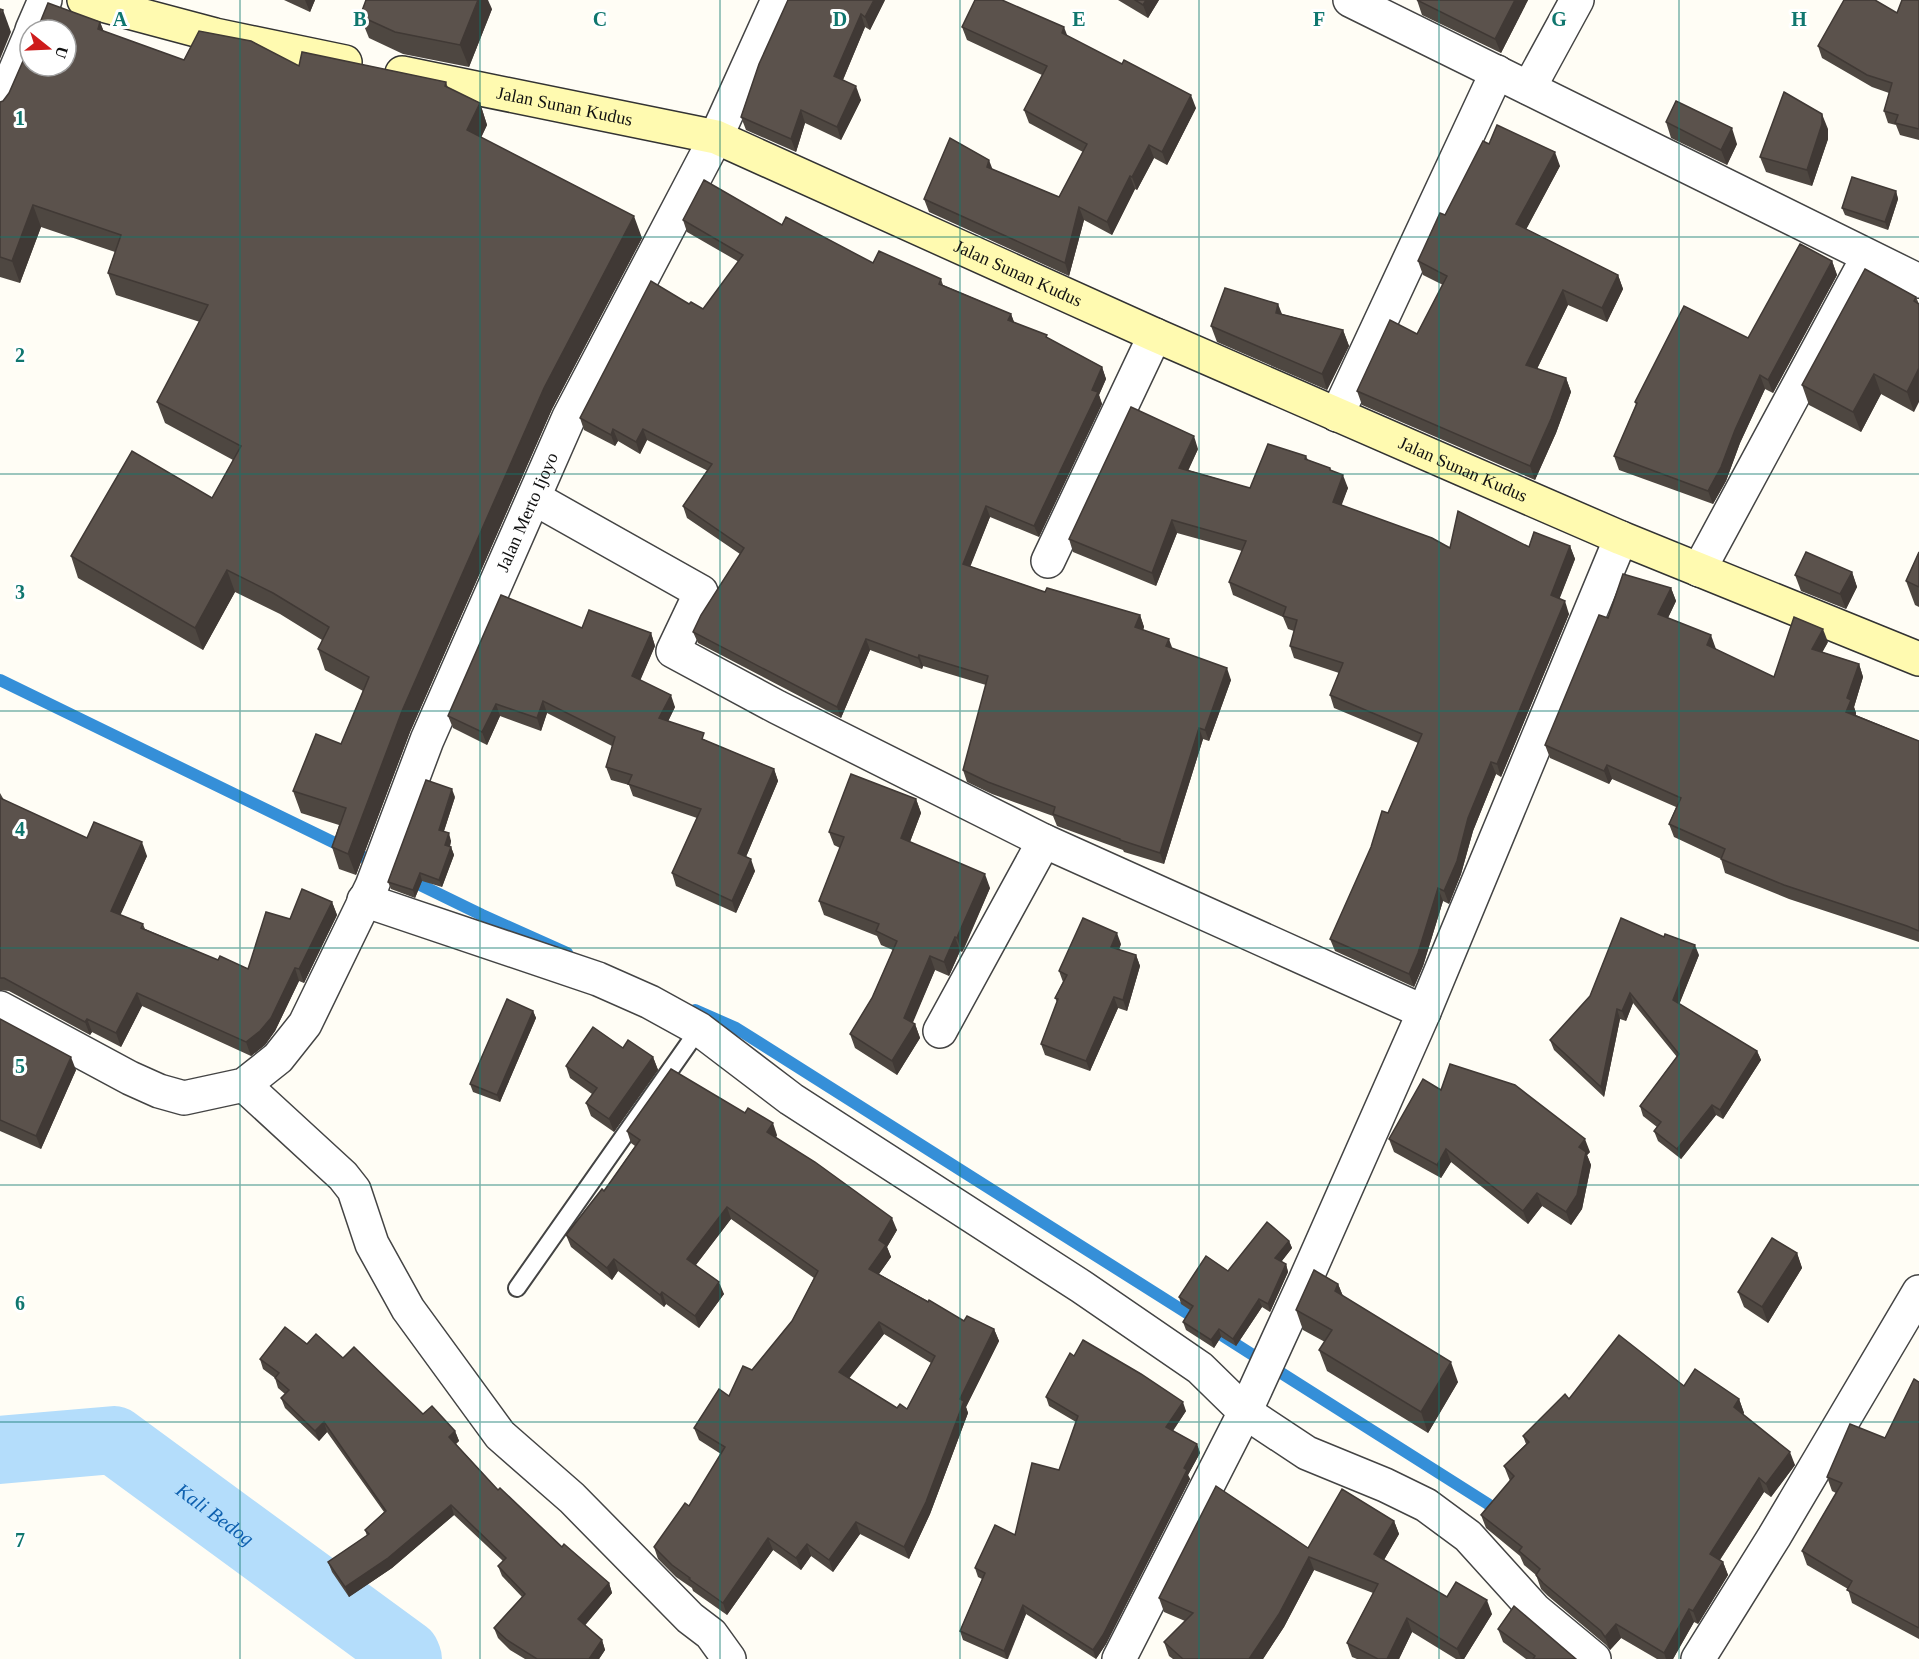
<svg xmlns="http://www.w3.org/2000/svg" width="1919" height="1659" font-family="Georgia,serif">
  <rect width="100%" height="100%" fill="#fffdf5"/>
  <g fill="none" stroke-linecap="round" stroke-linejoin="round">
    <!-- stream -->
    <g stroke="#358fd8" stroke-width="12">
      <polyline points="0,680 380,865"/>
      <polyline points="406,878 482,915 567,953"/>
      <polyline points="695,1010 736,1028 1201,1322"/>
      <polyline points="1223,1336 1488,1504 1500,1516"/>
    </g>
    <!-- river -->
    <path stroke="#b4ddfb" stroke-width="68" id="s1" d="M 0,1450 L 114,1440 L 406,1654 L 408,1659"/>
    <!-- lane casing -->
    <g stroke="#444" stroke-width="20">
      <polyline id="lane" points="517,1288 699,1029"/>
    </g>
    <!-- street casing -->
    <g stroke="#444" stroke-width="36">
      <g id="street">
        <polyline points="1350,0 1919,281"/>
        <polyline points="32,30 45,0"/>
        <polyline points="1529,88 1577,0"/>
        <polyline points="0,107 30,36"/>
        <polyline points="1337,415 1497,72"/>
        <polyline points="534,498 701,592 673,651 777,707 1044,841 1424,1012"/>
        <polyline points="1048,561 1155,335"/>
        <polyline points="1699,570 1868,257"/>
        <polyline points="364,900 598,979 650,1002 699,1029 791,1099 1082,1287 1200,1368 1245,1412 1307,1453 1385,1485 1426,1505 1468,1536 1535,1610 1594,1659"/>
        <path id="s2" d="M 0,1008 L 130,1078 L 159,1091 L 184,1098 L 244,1085 L 278,1058 L 305,1024 L 372,886 L 427,740 L 569,417 L 716,137 L 778,0"/>
        <polyline points="940,1031 1044,841"/>
        <polyline points="244,1085 343,1176 354,1190 372,1244 408,1309 500,1435 572,1498 690,1618 711,1634 729,1659"/>
        <polyline points="1119,1659 1245,1412 1305,1281 1424,1012 1621,538"/>
        <polyline points="1698,1659 1774,1537 1919,1292"/>
      </g>
    </g>
    <!-- secondary casing -->
    <g stroke="#333" stroke-width="36">
      <g id="secondary">
        <polyline points="84,0 215,35 345,62"/>
        <path id="s3" d="M 402,73 L 716,137 L 1155,335 L 1462,469 L 1621,538 L 1919,659"/>
      </g>
    </g>
    <!-- lane -->
    <use href="#lane" stroke="#fff" stroke-width="16"/>
    <!-- street -->
    <use href="#street" stroke="#fff" stroke-width="33"/>
    <!-- secondary -->
    <use href="#secondary" stroke="#fffab0" stroke-width="33"/>
  </g>
  <!-- wall -->
  <g fill="#4e4741" fill-rule="evenodd">
    <polygon points="284,0 315,0 310,12"/>
    <polygon points="885,0 870,30 865,27 843,80 861,100 841,140 805,123 796,152 746,130 741,117 759,64"/>
    <polygon points="1118,0 1159,0 1148,18"/>
    <polygon points="1417,0 1528,0 1501,53 1422,15"/>
    <polygon points="1919,0 1919,140 1900,135 1896,125 1888,123 1884,111 1889,93 1872,87 1822,58 1818,46 1897,13"/>
    <polygon points="492,9 469,67 403,54 369,38 360,16"/>
    <polygon points="100,22 104,32 184,60 299,66 446,82 448,88 480,103 487,125 481,137 642,238 552,409 410,732 356,875 339,869 332,847 339,825 301,813 293,791 341,744 363,691 325,670 318,649 322,640 280,614 235,592 203,650 78,578 71,556 212,498 233,460 165,423 157,402 200,322 116,295 108,273 115,252 41,227 20,283 0,277 0,102 3,101"/>
    <polygon points="962,27 1067,36 1196,108 1167,165 1154,158 1137,190 1135,189 1112,235 1084,220 1069,276 929,212 924,199 992,169 1059,197 1083,152 1029,123 1024,110 1042,75 967,40"/>
    <polygon points="1666,122 1737,144 1727,165 1671,138"/>
    <polygon points="1828,129 1828,139 1812,186 1766,172 1760,157"/>
    <polygon points="1489,144 1560,166 1526,229 1618,275 1623,289 1607,322 1568,305 1537,369 1566,378 1571,392 1556,433 1535,480 1362,405 1357,391 1417,334 1443,285 1423,275 1418,261 1445,215"/>
    <polygon points="1896,191 1898,199 1888,230 1845,215 1842,208"/>
    <polygon points="683,220 782,225 873,263 941,279 943,285 1011,314 1014,322 1048,338 1102,367 1106,379 1099,395 1102,404 1039,537 990,517 970,566 1045,592 1140,615 1144,627 1143,630 1172,649 1231,680 1209,741 1203,739 1164,864 1124,852 1123,850 1057,826 1053,816 992,794 967,782 963,770 986,685 923,666 922,669 870,650 841,718 698,643 693,632 740,554 687,518 683,506 708,471 647,440 640,454 618,441 615,446 584,430 580,418 689,304 703,309 739,262 687,232"/>
    <polygon points="1832,261 1837,275 1773,393 1765,389 1740,443 1726,481 1713,504 1619,470 1614,456 1636,405 1635,402 1748,338"/>
    <polygon points="1916,297 1919,304 1914,412 1881,394 1861,432 1809,405 1802,385"/>
    <polygon points="1282,314 1343,330 1349,346 1327,390 1217,342 1211,326"/>
    <polygon points="1198,449 1188,470 1250,488 1306,456 1308,460 1330,468 1331,471 1348,488 1341,505 1450,548 1570,546 1575,559 1559,599 1569,614 1501,777 1496,774 1473,831 1461,874 1449,904 1443,901 1423,966 1414,987 1335,951 1330,939 1388,813 1418,743 1334,708 1330,695 1339,673 1294,658 1290,646 1294,631 1288,629 1283,617 1233,595 1229,582 1242,551 1177,533 1156,586 1073,552 1069,539"/>
    <polygon points="1919,552 1919,607 1915,605 1906,581"/>
    <polygon points="1852,572 1857,587 1846,609 1801,591 1795,575"/>
    <polygon points="1671,588 1676,601 1668,618 1716,649 1715,650 1774,677 1828,642 1822,652 1859,664 1863,677 1854,707 1856,713 1856,715 1919,741 1919,942 1789,899 1725,873 1721,859 1674,837 1669,824 1676,807 1612,779 1609,784 1550,758 1545,745 1608,618"/>
    <polygon points="582,628 651,633 655,646 640,680 675,707 668,721 707,741 774,769 778,781 746,857 755,871 736,913 676,886 672,873 697,818 633,796 629,785 611,780 606,767 612,746 547,713 541,731 500,716 487,745 453,728 448,716"/>
    <polygon points="0,793 4,800 87,838 147,856 120,915 143,924 145,929 218,960 248,969 290,919 332,902 337,915 304,983 299,981 275,1031 265,1045 251,1056 142,1006 121,1047 92,1032 90,1035 9,991 0,990"/>
    <polygon points="455,797 444,831 451,841 450,847 451,847 454,855 442,887 422,881 415,898 391,889 388,882"/>
    <polygon points="916,799 921,813 910,842 990,888 964,949 962,952 960,951 949,976 935,970 912,1023 915,1024 920,1038 897,1075 855,1048 850,1034 872,998 893,950 881,945 877,936 824,915 819,901 840,848 834,845 829,832"/>
    <polygon points="1121,944 1119,950 1136,955 1140,966 1127,1011 1118,1008 1090,1071 1045,1055 1041,1044 1057,1002 1055,998 1063,982 1059,971"/>
    <polygon points="1699,955 1679,1004 1757,1051 1761,1060 1723,1119 1716,1115 1681,1159 1658,1141 1654,1131 1657,1127 1643,1116 1640,1106 1677,1057 1633,1003 1626,1021 1620,1019 1604,1097 1554,1050 1550,1040"/>
    <polygon points="533,1011 536,1018 500,1102 473,1092 470,1084"/>
    <polygon points="0,1019 76,1070 41,1149 0,1131"/>
    <polygon points="623,1048 653,1057 658,1070 614,1132 591,1116 586,1103 592,1094 570,1078 566,1066"/>
    <polygon points="1441,1090 1590,1152 1587,1155 1591,1165 1582,1209 1571,1225 1542,1206 1528,1224 1451,1162 1441,1178 1394,1152 1389,1139"/>
    <path d="M 627,1131 L 777,1135 L 776,1138 L 897,1230 L 887,1247 L 891,1257 L 879,1274 L 964,1321 L 994,1329 L 999,1341 L 966,1407 L 968,1413 L 930,1514 L 909,1559 L 860,1534 L 833,1572 L 811,1556 L 801,1570 L 773,1550 L 727,1615 L 693,1591 L 692,1588 L 676,1577 L 658,1559 L 654,1547 L 689,1506 L 721,1454 L 699,1440 L 694,1428 L 729,1396 L 752,1370 L 792,1321 L 814,1278 L 731,1219 L 696,1265 L 724,1294 L 699,1328 L 666,1304 L 664,1307 L 618,1271 L 612,1280 L 571,1247 L 566,1235 L 604,1191 L 635,1146 L 631,1143 ZM 884,1334 L 931,1363 L 907,1409 L 897,1408 L 849,1378 Z"/>
    <polygon points="1289,1241 1292,1248 1281,1262 1286,1264 1288,1272 1270,1312 1262,1307 1236,1346 1221,1337 1214,1348 1186,1330 1183,1322 1190,1310 1181,1304 1179,1297 1228,1271"/>
    <polygon points="1797,1253 1802,1268 1768,1323 1744,1307 1738,1292"/>
    <polygon points="1338,1284 1343,1296 1458,1382 1428,1433 1327,1371 1319,1350 1325,1342 1303,1330 1296,1310"/>
    <polygon points="307,1344 343,1358 423,1414 455,1431 459,1441 456,1444 498,1490 562,1547 609,1583 612,1593 585,1625 602,1640 605,1650 599,1659 525,1659 510,1650 498,1638 494,1628 522,1597 502,1576 498,1566 503,1561 454,1515 392,1568 349,1597 332,1572 328,1562 367,1536 365,1530 384,1512 327,1432 319,1441 285,1408 281,1398 285,1394 278,1388 275,1378 263,1369 260,1359"/>
    <polygon points="1074,1356 1186,1411 1173,1431 1197,1444 1200,1453 1188,1475 1190,1479 1106,1644 1096,1659 1026,1614 1008,1659 1006,1659 963,1640 960,1631 982,1579 978,1577 975,1568 1015,1535 1059,1470 1076,1422 1049,1406 1046,1397"/>
    <polygon points="1919,1382 1919,1639 1852,1603 1848,1589 1807,1565 1802,1551 1836,1493 1832,1491 1827,1477 1885,1438"/>
    <polygon points="1684,1386 1739,1399 1744,1413 1743,1414 1795,1465 1771,1497 1764,1492 1720,1560 1723,1562 1728,1575 1698,1624 1694,1622 1673,1659 1657,1659 1621,1638 1610,1650 1606,1645 1548,1596 1541,1589 1536,1575 1524,1565 1520,1556 1486,1528 1481,1515 1510,1481 1504,1466 1526,1444 1523,1436 1569,1399"/>
    <polygon points="1394,1521 1399,1534 1384,1560 1447,1597 1492,1614 1464,1659 1456,1659 1412,1632 1399,1659 1357,1659 1352,1657 1347,1643 1373,1593 1314,1570 1284,1627 1263,1659 1173,1659 1169,1656 1164,1642 1185,1621 1164,1612 1159,1598 1308,1548"/>
    <polygon points="1498,1629 1576,1659 1526,1659 1503,1642"/>
  </g>
  <!-- shaded-wall -->
  <g fill="#403935">
    <polygon points="305,0 315,0 310,12"/>
    <polygon points="478,0 488,0 492,9 469,67 460,45"/>
    <polygon points="874,0 885,0 870,30 865,17"/>
    <polygon points="1146,0 1159,0 1148,18 1143,5"/>
    <polygon points="1515,0 1528,0 1501,53 1495,39"/>
    <polygon points="3,10 11,32 0,59 0,18"/>
    <polygon points="861,14 865,27 839,89 834,76"/>
    <polygon points="100,22 108,43 98,29"/>
    <polygon points="1064,27 1069,40 1062,33"/>
    <polygon points="856,86 861,100 841,140 837,127"/>
    <polygon points="1191,95 1196,108 1167,165 1162,152"/>
    <polygon points="480,103 487,125 475,151 467,130"/>
    <polygon points="801,110 805,123 796,152 791,139"/>
    <polygon points="1822,114 1828,129 1828,139 1812,186 1807,170"/>
    <polygon points="1732,128 1737,144 1727,165 1721,150"/>
    <polygon points="1149,145 1154,158 1137,190 1132,177"/>
    <polygon points="1555,152 1560,166 1521,239 1516,224"/>
    <polygon points="989,160 994,173 987,167"/>
    <polygon points="1130,176 1135,189 1112,235 1107,222"/>
    <polygon points="1896,191 1898,199 1888,230 1885,222"/>
    <polygon points="33,205 41,227 20,283 12,261"/>
    <polygon points="1079,207 1084,220 1069,276 1065,263"/>
    <polygon points="634,216 642,238 552,409 410,732 356,875 348,854 402,711 544,388"/>
    <polygon points="1832,261 1837,275 1773,393 1768,380"/>
    <polygon points="1618,275 1623,289 1607,322 1602,308"/>
    <polygon points="1563,290 1568,305 1532,379 1526,365"/>
    <polygon points="1278,304 1284,319 1276,313"/>
    <polygon points="1011,314 1015,325 1008,320"/>
    <polygon points="1343,330 1349,346 1327,390 1322,374"/>
    <polygon points="1102,367 1106,379 1099,395 1102,404 1039,537 1034,526 1092,390"/>
    <polygon points="1919,368 1919,402 1914,412 1907,392"/>
    <polygon points="1874,374 1881,394 1861,432 1853,412"/>
    <polygon points="1760,375 1765,389 1740,443 1726,481 1713,504 1708,491"/>
    <polygon points="1566,378 1571,392 1556,433 1535,480 1530,466"/>
    <polygon points="613,429 618,441 615,446 611,435"/>
    <polygon points="643,429 647,440 640,454 636,442"/>
    <polygon points="1194,436 1198,449 1184,480 1179,468"/>
    <polygon points="1343,475 1348,488 1338,515 1333,502"/>
    <polygon points="986,506 990,517 967,575 963,564"/>
    <polygon points="1172,520 1177,533 1156,586 1152,573"/>
    <polygon points="1570,546 1575,559 1556,608 1551,595"/>
    <polygon points="227,570 235,592 203,650 195,628"/>
    <polygon points="1852,572 1857,587 1846,609 1840,594"/>
    <polygon points="1671,588 1676,601 1663,628 1658,614"/>
    <polygon points="1565,601 1569,614 1501,777 1497,764"/>
    <polygon points="1140,615 1144,627 1140,638 1135,627"/>
    <polygon points="1823,629 1828,642 1817,662 1812,649"/>
    <polygon points="651,633 655,646 637,688 632,676"/>
    <polygon points="1711,635 1716,649 1712,659 1707,645"/>
    <polygon points="866,639 870,650 841,718 837,707"/>
    <polygon points="1169,639 1173,650 1166,646"/>
    <polygon points="919,655 923,666 922,669 918,658"/>
    <polygon points="1859,664 1863,677 1854,707 1856,713 1851,725 1846,712 1847,698"/>
    <polygon points="1227,668 1231,680 1209,741 1205,730"/>
    <polygon points="671,695 675,707 664,730 659,718"/>
    <polygon points="543,701 547,713 541,731 537,718"/>
    <polygon points="496,704 500,716 487,745 482,732"/>
    <polygon points="1199,728 1203,739 1164,864 1160,853"/>
    <polygon points="1491,762 1496,774 1473,831 1461,874 1449,904 1444,891 1468,818"/>
    <polygon points="1607,765 1612,779 1609,784 1604,771"/>
    <polygon points="774,769 778,781 742,866 738,853"/>
    <polygon points="452,789 455,797 442,837 439,830"/>
    <polygon points="916,799 921,813 906,852 901,838"/>
    <polygon points="449,833 451,841 448,853 445,845"/>
    <polygon points="142,842 147,856 116,925 111,911"/>
    <polygon points="451,847 454,855 442,887 439,880"/>
    <polygon points="751,859 755,871 736,913 732,901"/>
    <polygon points="420,873 422,881 415,898 413,890"/>
    <polygon points="985,874 990,888 962,952 957,938"/>
    <polygon points="1438,888 1443,901 1423,966 1414,987 1409,974"/>
    <polygon points="332,902 337,915 304,983 299,969"/>
    <polygon points="1117,933 1121,944 1115,958 1111,947"/>
    <polygon points="955,937 960,951 949,976 944,962"/>
    <polygon points="1695,945 1699,955 1677,1010 1673,1000"/>
    <polygon points="1136,955 1140,966 1127,1011 1123,1000"/>
    <polygon points="930,956 935,970 909,1032 904,1018"/>
    <polygon points="295,968 299,981 275,1031 265,1045 251,1056 246,1042"/>
    <polygon points="137,993 142,1006 121,1047 116,1033"/>
    <polygon points="1630,993 1633,1003 1626,1021 1622,1011"/>
    <polygon points="1114,997 1118,1008 1090,1071 1086,1061"/>
    <polygon points="1617,1009 1620,1019 1604,1097 1601,1087"/>
    <polygon points="533,1011 536,1018 500,1102 497,1095"/>
    <polygon points="87,1019 92,1032 90,1035 85,1022"/>
    <polygon points="915,1024 920,1038 897,1075 892,1061"/>
    <polygon points="1757,1051 1761,1060 1723,1119 1720,1110"/>
    <polygon points="71,1057 76,1070 41,1149 36,1136"/>
    <polygon points="653,1057 658,1070 614,1132 609,1119"/>
    <polygon points="1712,1105 1716,1115 1681,1159 1677,1149"/>
    <polygon points="773,1123 777,1135 771,1145 767,1132"/>
    <polygon points="1585,1139 1590,1152 1587,1155 1591,1165 1582,1209 1571,1225 1566,1212 1579,1147"/>
    <polygon points="1446,1149 1451,1162 1441,1178 1437,1165"/>
    <polygon points="1537,1193 1542,1206 1528,1224 1523,1211"/>
    <polygon points="727,1207 731,1219 691,1271 687,1259"/>
    <polygon points="892,1218 897,1230 887,1247 891,1257 874,1281 869,1269 879,1240"/>
    <polygon points="1289,1241 1292,1248 1278,1266 1275,1258"/>
    <polygon points="1797,1253 1802,1268 1768,1323 1762,1307"/>
    <polygon points="614,1259 618,1271 612,1280 607,1268"/>
    <polygon points="1286,1264 1288,1272 1270,1312 1268,1304"/>
    <polygon points="719,1282 724,1294 699,1328 695,1316"/>
    <polygon points="1338,1284 1346,1304 1335,1291"/>
    <polygon points="662,1292 666,1304 664,1307 660,1295"/>
    <polygon points="1259,1299 1262,1307 1236,1346 1233,1339"/>
    <polygon points="879,1322 884,1334 844,1385 839,1372"/>
    <polygon points="994,1329 999,1341 966,1407 968,1413 930,1514 909,1559 904,1547 960,1399"/>
    <polygon points="1219,1329 1221,1337 1214,1348 1211,1340"/>
    <polygon points="1451,1362 1458,1382 1428,1433 1421,1412"/>
    <polygon points="1739,1399 1744,1413 1739,1420 1734,1407"/>
    <polygon points="1183,1402 1186,1411 1169,1436 1166,1427"/>
    <polygon points="324,1422 327,1432 319,1441 315,1431"/>
    <polygon points="455,1431 459,1441 452,1447 449,1437"/>
    <polygon points="1197,1444 1200,1453 1188,1475 1190,1479 1106,1644 1096,1659 1093,1650 1184,1468"/>
    <polygon points="1790,1452 1795,1465 1771,1497 1766,1484"/>
    <polygon points="1759,1478 1764,1492 1715,1567 1710,1554"/>
    <polygon points="451,1505 454,1515 392,1568 349,1597 345,1587"/>
    <polygon points="1394,1521 1399,1534 1379,1568 1374,1554"/>
    <polygon points="856,1522 860,1534 833,1572 829,1560"/>
    <polygon points="768,1538 773,1550 727,1615 723,1603"/>
    <polygon points="807,1544 811,1556 801,1570 796,1558"/>
    <polygon points="1309,1557 1314,1570 1284,1627 1263,1659 1249,1659"/>
    <polygon points="1723,1562 1728,1575 1698,1624 1693,1611"/>
    <polygon points="609,1583 612,1593 582,1629 578,1619"/>
    <polygon points="1487,1600 1492,1614 1464,1659 1461,1659 1457,1649"/>
    <polygon points="1023,1605 1026,1614 1007,1659 1004,1651"/>
    <polygon points="1689,1609 1694,1622 1673,1659 1666,1659 1664,1653"/>
    <polygon points="1407,1618 1412,1632 1399,1659 1387,1659"/>
    <polygon points="1616,1624 1621,1638 1610,1650 1605,1637"/>
    <polygon points="602,1640 605,1650 599,1659 589,1659"/>
  </g>
  <!-- building -->
  <g fill="#5b524c" stroke="#403935" stroke-width="1.5" fill-rule="evenodd">
    <polygon points="366,0 478,0 460,45 395,32 360,16"/>
    <polygon points="788,0 874,0 865,17 861,14 834,76 856,86 837,127 801,110 791,139 741,117 759,64"/>
    <polygon points="975,0 1002,0 1064,27 1062,33 1122,64 1124,60 1191,95 1162,152 1149,145 1132,177 1130,176 1107,222 1079,207 1065,263 924,199 950,138 989,160 987,167 1059,197 1087,144 1024,110 1047,66 962,27"/>
    <polygon points="1135,0 1146,0 1143,5"/>
    <polygon points="1417,0 1515,0 1495,39"/>
    <polygon points="1844,0 1875,0 1897,13 1902,0 1919,0 1919,129 1895,123 1898,115 1884,111 1892,83 1867,75 1818,46"/>
    <polygon points="48,3 100,22 98,29 184,60 199,31 251,41 299,66 302,52 446,82 445,86 480,103 467,130 634,216 544,388 402,711 348,854 332,847 346,808 293,791 316,734 341,744 369,677 318,649 329,627 273,593 227,570 195,628 71,556 132,451 212,498 241,446 157,402 208,305 108,273 121,235 33,205 12,261 0,257 0,102 3,101 9,93 30,45 30,66 66,66 66,30 37,30"/>
    <polygon points="0,9 3,10 0,18"/>
    <polygon points="1784,92 1822,114 1822,124 1807,170 1760,157"/>
    <polygon points="1676,101 1732,128 1721,150 1666,122"/>
    <polygon points="1497,125 1555,152 1516,224 1618,275 1602,308 1563,290 1526,365 1566,378 1551,419 1530,466 1357,391 1390,320 1417,334 1447,276 1418,261 1440,213 1445,215 1483,141 1489,144"/>
    <polygon points="1852,177 1896,191 1885,222 1842,208"/>
    <polygon points="704,180 782,225 786,217 873,263 879,251 941,279 939,284 1011,314 1008,320 1047,335 1046,337 1102,367 1092,390 1098,392 1034,526 986,506 963,564 1045,592 1047,588 1140,615 1135,627 1169,639 1166,646 1227,668 1205,730 1199,728 1160,853 1120,840 1120,839 1053,814 1055,807 988,782 963,770 988,676 919,655 918,658 866,639 837,707 693,632 701,615 744,548 683,506 712,464 643,429 636,442 613,429 611,435 580,418 651,281 689,304 691,302 703,309 743,255 683,220"/>
    <polygon points="1800,244 1832,261 1768,380 1760,375 1735,430 1721,467 1708,491 1614,456 1637,403 1635,402 1684,306 1748,338"/>
    <polygon points="1865,269 1916,297 1914,301 1919,304 1919,368 1907,392 1874,374 1853,412 1802,385"/>
    <polygon points="1225,288 1278,304 1276,313 1343,330 1322,374 1211,326"/>
    <polygon points="1131,407 1194,436 1179,468 1250,488 1268,444 1306,456 1305,459 1330,468 1330,470 1343,475 1333,502 1432,538 1450,548 1458,511 1529,547 1534,532 1570,546 1551,595 1565,601 1497,764 1491,762 1468,818 1457,861 1444,891 1438,888 1418,953 1409,974 1330,939 1371,847 1382,811 1388,813 1422,734 1330,695 1343,663 1290,646 1297,620 1283,616 1286,607 1229,582 1246,541 1172,520 1152,573 1069,539"/>
    <polygon points="1806,552 1852,572 1840,594 1795,575"/>
    <polygon points="1919,552 1919,587 1906,581"/>
    <polygon points="1623,574 1671,588 1658,614 1711,635 1707,645 1774,677 1794,617 1823,629 1812,649 1859,664 1847,698 1851,700 1846,712 1919,741 1919,931 1907,926 1784,885 1721,859 1725,849 1669,824 1681,798 1607,765 1604,771 1545,745 1599,615 1608,618"/>
    <polygon points="501,595 582,628 589,610 651,633 632,676 671,695 659,718 704,733 702,739 774,769 738,853 751,859 732,901 672,873 701,809 628,784 632,775 606,767 615,737 543,701 537,718 496,704 482,732 448,716"/>
    <polygon points="851,774 916,799 901,838 985,874 958,935 957,938 955,937 944,962 930,956 904,1018 915,1024 892,1061 850,1034 872,998 897,941 876,931 879,924 819,901 844,837 829,832"/>
    <polygon points="426,780 452,789 439,830 449,833 445,845 451,847 439,880 420,873 413,890 388,882"/>
    <polygon points="0,798 87,838 94,822 142,842 111,911 143,924 141,928 218,960 220,956 248,969 266,912 290,919 302,889 332,902 299,969 295,968 271,1018 260,1031 246,1042 137,993 116,1033 87,1019 85,1022 4,978 0,978"/>
    <polygon points="1083,918 1117,933 1111,947 1136,955 1123,1000 1114,997 1086,1061 1041,1044 1058,999 1055,998 1067,975 1059,971"/>
    <polygon points="1621,918 1664,937 1665,934 1695,945 1673,1000 1757,1051 1720,1110 1712,1105 1677,1149 1654,1131 1661,1122 1640,1106 1679,1054 1630,993 1622,1011 1617,1009 1601,1087 1550,1040 1590,996"/>
    <polygon points="507,999 533,1011 497,1095 470,1084"/>
    <polygon points="0,1019 71,1057 36,1136 0,1120"/>
    <polygon points="593,1027 623,1048 628,1040 653,1057 609,1119 586,1103 597,1088 566,1066"/>
    <polygon points="1450,1064 1515,1085 1585,1139 1579,1147 1586,1152 1577,1195 1566,1212 1537,1193 1523,1211 1446,1149 1437,1165 1389,1139 1423,1079 1441,1090"/>
    <path d="M 671,1069 L 745,1113 L 748,1108 L 773,1123 L 767,1132 L 815,1162 L 892,1218 L 879,1240 L 886,1245 L 869,1269 L 928,1302 L 929,1300 L 964,1321 L 967,1316 L 994,1329 L 960,1399 L 964,1401 L 926,1502 L 904,1547 L 856,1522 L 829,1560 L 807,1544 L 796,1558 L 768,1538 L 723,1603 L 689,1579 L 690,1578 L 672,1565 L 654,1547 L 685,1503 L 689,1506 L 725,1447 L 694,1428 L 719,1389 L 729,1396 L 743,1366 L 752,1370 L 792,1321 L 818,1271 L 727,1207 L 687,1259 L 719,1282 L 695,1316 L 662,1292 L 660,1295 L 614,1259 L 607,1268 L 566,1235 L 602,1189 L 604,1191 L 640,1140 L 627,1131 ZM 879,1322 L 935,1356 L 907,1409 L 900,1404 L 897,1408 L 839,1372 Z"/>
    <polygon points="1267,1222 1289,1241 1275,1258 1286,1264 1268,1304 1259,1299 1233,1339 1219,1329 1211,1340 1183,1322 1193,1306 1179,1297 1206,1256 1228,1271"/>
    <polygon points="1772,1238 1797,1253 1762,1307 1738,1292"/>
    <polygon points="1314,1270 1338,1284 1335,1291 1451,1362 1421,1412 1319,1350 1332,1330 1296,1310"/>
    <polygon points="285,1327 307,1344 316,1334 343,1358 354,1347 423,1414 432,1406 455,1431 449,1437 498,1490 500,1488 562,1547 564,1544 609,1583 578,1619 602,1640 589,1659 537,1659 507,1640 494,1628 525,1594 498,1566 506,1558 451,1505 388,1558 345,1587 328,1562 369,1534 365,1530 386,1511 324,1422 315,1431 281,1398 289,1390 275,1378 279,1373 260,1359"/>
    <polygon points="1619,1335 1684,1386 1695,1369 1739,1399 1734,1407 1790,1452 1766,1484 1759,1478 1710,1554 1723,1562 1693,1611 1689,1609 1664,1653 1616,1624 1605,1637 1601,1631 1543,1583 1536,1575 1540,1569 1519,1551 1522,1547 1481,1515 1514,1476 1504,1466 1529,1442 1523,1436 1565,1394 1569,1399"/>
    <polygon points="1083,1340 1141,1374 1183,1402 1166,1427 1197,1444 1184,1468 1187,1470 1103,1635 1093,1650 1023,1605 1004,1651 960,1631 985,1573 975,1568 995,1525 1015,1535 1032,1463 1059,1470 1078,1416 1046,1397 1070,1353 1074,1356"/>
    <polygon points="1914,1379 1919,1382 1919,1628 1847,1590 1852,1581 1802,1551 1842,1483 1827,1477 1850,1424 1885,1438"/>
    <polygon points="1216,1486 1308,1548 1342,1489 1394,1521 1374,1554 1447,1597 1456,1582 1487,1600 1457,1649 1407,1618 1387,1659 1378,1659 1347,1643 1378,1584 1309,1557 1279,1614 1249,1659 1183,1659 1164,1642 1193,1613 1159,1598"/>
    <polygon points="1514,1606 1576,1659 1533,1659 1535,1656 1498,1629"/>
  </g>
  <!-- grid -->
  <path fill="none" stroke="#0f766e" stroke-width="1.5" stroke-opacity="0.55" d="M 240,0 L 240,1659M 480,0 L 480,1659M 720,0 L 720,1659M 960,0 L 960,1659M 1199,0 L 1199,1659M 1439,0 L 1439,1659M 1679,0 L 1679,1659M 0,237 L 1919,237M 0,474 L 1919,474M 0,711 L 1919,711M 0,948 L 1919,948M 0,1185 L 1919,1185M 0,1422 L 1919,1422"/>
  <g text-anchor="middle" dominant-baseline="central" stroke-width="6" stroke-linejoin="round" paint-order="stroke">
    <!-- street labels -->
    <g font-size="18" fill="#111" stroke="#fff">
      <text stroke="none"><textPath href="#s3" startOffset="166">Jalan Sunan Kudus</textPath></text>
      <text stroke="none"><textPath href="#s3" startOffset="652">Jalan Sunan Kudus</textPath></text>
      <text stroke="none"><textPath href="#s3" startOffset="1138">Jalan Sunan Kudus</textPath></text>
      <text stroke="none"><textPath href="#s2" startOffset="912">Jalan Merto Ijoyo</textPath></text>
    </g>
    <!-- water labels -->
    <g font-size="20" font-style="italic" fill="#0e60af" stroke="#fff">
      <text stroke="none"><textPath href="#s1" startOffset="240">Kali Bedog</textPath></text>
    </g>
  </g>
  <g font-size="20" text-anchor="middle" font-weight="bold" fill="#0f766e" stroke="#fff" stroke-width="6" stroke-linejoin="round" paint-order="stroke">
    <text x="120" y="26">A</text>
    <text x="360" y="26">B</text>
    <text x="600" y="26">C</text>
    <text x="840" y="26">D</text>
    <text x="1079" y="26">E</text>
    <text x="1319" y="26">F</text>
    <text x="1559" y="26">G</text>
    <text x="1799" y="26">H</text>
    <text x="20" y="125">1</text>
    <text x="20" y="362">2</text>
    <text x="20" y="599">3</text>
    <text x="20" y="836">4</text>
    <text x="20" y="1073">5</text>
    <text x="20" y="1310">6</text>
    <text x="20" y="1547">7</text>
  </g>
  <!-- north arrow -->
  <g transform="translate(48 48) rotate(108)"><circle r="28" fill="#ffffff" stroke="#a0a0a0" stroke-width="1.5"/>
  <path d="M0-4.5L10 22L0 15L-10 22Z" fill="#ce1c1c"/>
  <text y="-9" font-size="16" font-weight="bold" text-anchor="middle" fill="#111111">U</text>
  </g>
</svg>
